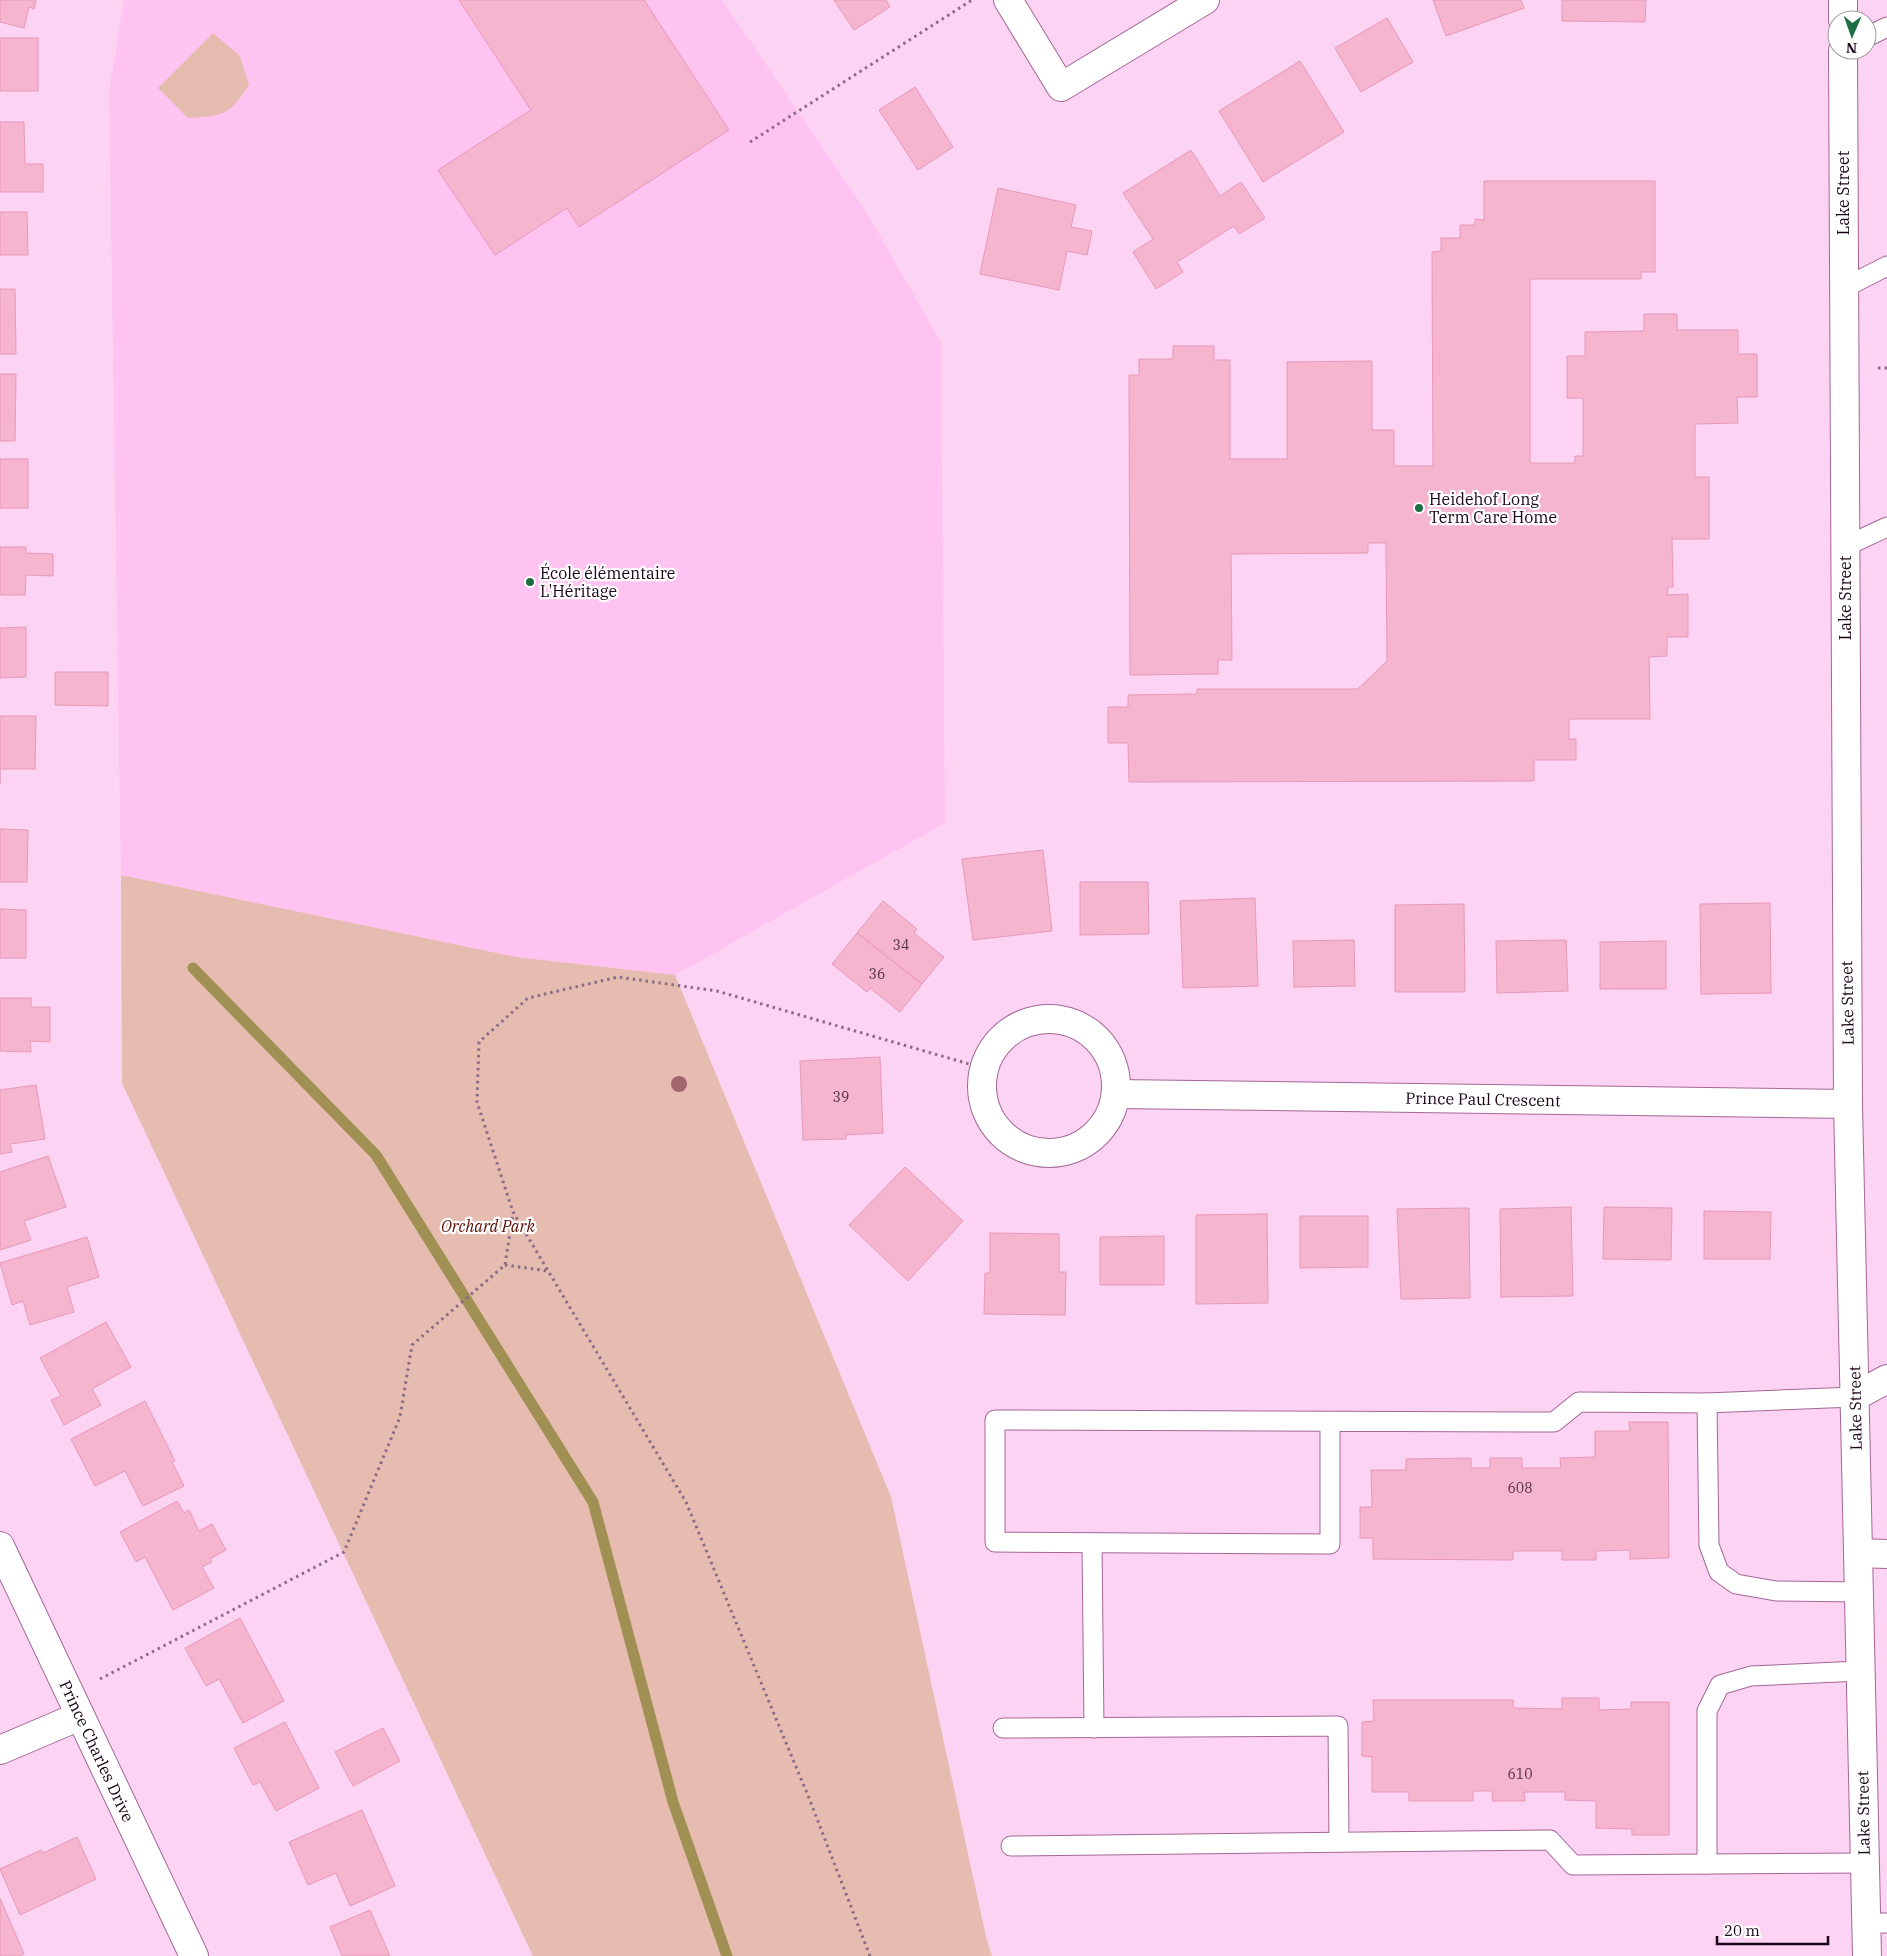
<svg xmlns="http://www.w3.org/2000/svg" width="1887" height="1956" font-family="'IBM Plex Serif',serif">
  <rect width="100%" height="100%" fill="#fcd3f3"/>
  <!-- built -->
  <polygon fill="#ffc3f2" points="124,0 722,0 865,210 941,342 945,823 675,975 516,957 121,875 109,91"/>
  <!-- green -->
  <g fill="#e6bbb0">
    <path d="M 213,33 L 240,56 L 249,85 C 228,116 224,116 188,118 L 158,88 Z"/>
    <polygon points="121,875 516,957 675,975 891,1497 986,1937 992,1956 533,1956 122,1083"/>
  </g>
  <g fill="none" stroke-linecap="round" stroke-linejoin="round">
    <!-- stream -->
    <polyline stroke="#a19054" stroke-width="11" points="193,968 376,1155 593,1502 673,1802 727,1956"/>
  </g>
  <!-- building -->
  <g fill="#f6b5ce" stroke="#e898b8">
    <polygon points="0,0 36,0 34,9 29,7 24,28 0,22"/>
    <polygon points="459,0 644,0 729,130 579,227 567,208 495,255 438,170 531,110"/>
    <polygon points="834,0 886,0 890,7 854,30"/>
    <polygon points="1433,0 1521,0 1524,8 1446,36"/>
    <polygon points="1562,0 1646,0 1645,22 1562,21"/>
    <polygon points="1387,18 1413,62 1361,92 1335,48"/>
    <rect x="0" y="38" width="38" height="53"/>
    <polygon points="1300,61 1344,132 1263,182 1219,111"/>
    <polygon points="915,87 953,147 918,170 879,110"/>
    <polygon points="0,122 24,122 25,164 43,164 43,192 0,192"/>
    <polygon points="1191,150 1220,196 1241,182 1265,218 1239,234 1234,226 1177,262 1183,272 1156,289 1133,252 1153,239 1123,193"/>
    <polygon points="1484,181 1655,181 1655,272 1641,272 1641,279 1530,279 1530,463 1575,463 1575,456 1583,456 1583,398 1567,398 1567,356 1585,356 1585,332 1644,331 1644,314 1677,314 1677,330 1738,330 1738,354 1757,354 1757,397 1737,397 1738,423 1695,424 1695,477 1709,477 1709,539 1672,539 1673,587 1668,587 1667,595 1688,594 1688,637 1667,637 1667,656 1649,657 1650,719 1569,719 1569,739 1576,739 1576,760 1534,760 1534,781 1129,782 1128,743 1108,743 1108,707 1128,707 1128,695 1197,694 1197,689 1358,689 1387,661 1386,543 1368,543 1368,553 1231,554 1232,660 1218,660 1218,674 1130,675 1129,375 1139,375 1139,359 1173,359 1173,346 1214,346 1214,360 1230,360 1230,459 1287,459 1287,362 1372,361 1372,430 1394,430 1394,466 1433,466 1432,252 1441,251 1441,238 1460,238 1460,225 1475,225 1475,219 1484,220"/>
    <polygon points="998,188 1076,205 1071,227 1092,231 1087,255 1067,251 1059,290 980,274"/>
    <polygon points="0,212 27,212 28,255 0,255"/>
    <polygon points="0,289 15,289 16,354 0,354"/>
    <polygon points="0,374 16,374 15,441 0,441"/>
    <rect x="0" y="459" width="28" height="49"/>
    <polygon points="0,547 26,547 26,553 53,554 53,576 26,575 25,595 0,595"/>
    <polygon points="26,627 26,677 0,678 0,628"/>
    <polygon points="55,672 108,672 108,706 55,705"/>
    <polygon points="0,716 36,716 35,769 0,769 0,784"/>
    <polygon points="0,829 28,830 27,882 0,882"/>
    <polygon points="1043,850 1052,931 973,940 962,859"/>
    <polygon points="1080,882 1148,882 1149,934 1080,935"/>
    <polygon points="1255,898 1258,986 1183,988 1180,901"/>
    <polygon points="883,901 917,929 914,933 944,957 922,984 857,933"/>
    <polygon points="1770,903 1771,993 1701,994 1700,904"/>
    <polygon points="1464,904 1465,992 1395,992 1395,905"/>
    <polygon points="0,909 26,910 26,958 0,958"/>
    <polygon points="857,933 922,984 900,1012 870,988 867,992 832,964"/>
    <polygon points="1354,940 1355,986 1294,987 1293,941"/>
    <polygon points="1566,940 1568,991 1497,993 1496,941"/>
    <polygon points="1666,941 1666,989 1600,989 1600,942"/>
    <polygon points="0,998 31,998 31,1007 50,1007 50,1042 30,1041 31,1052 0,1051"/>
    <polygon points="880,1057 883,1133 846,1135 846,1139 803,1140 800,1061"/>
    <polygon points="36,1085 45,1139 10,1144 12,1152 0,1154 0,1090"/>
    <polygon points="48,1156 66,1207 24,1221 31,1240 0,1250 0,1172"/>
    <polygon points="905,1167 963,1221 908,1281 849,1225"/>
    <polygon points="1571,1207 1573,1296 1501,1297 1500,1209"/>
    <polygon points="1604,1207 1672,1208 1671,1260 1603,1259"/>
    <polygon points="1469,1208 1470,1298 1401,1299 1397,1209"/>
    <polygon points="1704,1211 1771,1212 1770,1259 1704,1259"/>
    <polygon points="1267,1214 1268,1303 1196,1304 1196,1215"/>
    <polygon points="1300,1216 1368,1216 1368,1267 1300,1268"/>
    <polygon points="990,1233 1059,1234 1059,1272 1066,1272 1065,1315 984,1314 985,1273 990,1273"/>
    <polygon points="1164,1236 1164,1285 1100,1285 1100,1237"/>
    <polygon points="87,1237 99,1277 67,1287 74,1312 30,1325 23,1301 12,1305 0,1263"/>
    <polygon points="106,1322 131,1367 92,1389 101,1405 64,1425 51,1400 61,1396 40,1358"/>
    <polygon points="145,1401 175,1461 172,1462 184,1486 143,1506 125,1471 95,1486 71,1439"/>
    <polygon points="1629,1422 1668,1422 1669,1558 1630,1559 1630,1550 1596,1551 1596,1560 1562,1560 1562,1551 1513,1551 1513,1560 1373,1559 1373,1538 1360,1538 1360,1507 1372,1507 1371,1470 1406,1470 1406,1459 1471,1458 1471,1468 1490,1468 1490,1458 1522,1458 1522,1468 1561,1468 1560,1458 1595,1457 1595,1431 1630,1431"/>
    <polygon points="177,1501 184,1513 189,1510 199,1531 212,1524 226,1550 210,1559 212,1562 202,1567 214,1588 173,1610 145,1557 136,1562 120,1532"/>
    <polygon points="240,1618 284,1701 243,1723 219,1679 206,1686 185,1648"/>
    <polygon points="1562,1698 1599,1698 1599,1710 1631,1709 1631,1702 1669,1702 1669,1835 1632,1835 1632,1829 1596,1828 1596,1801 1565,1800 1565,1792 1524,1792 1525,1801 1493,1801 1492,1791 1473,1791 1473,1801 1409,1801 1409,1792 1372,1792 1372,1757 1362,1756 1362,1722 1374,1721 1373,1700 1513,1700 1513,1708 1562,1709"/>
    <polygon points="285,1722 319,1788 276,1811 260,1782 253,1785 234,1748"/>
    <polygon points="383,1728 400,1761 353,1786 335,1752"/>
    <polygon points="362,1810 395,1886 350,1906 336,1873 308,1885 289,1842"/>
    <polygon points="77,1837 96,1879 20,1915 0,1869 41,1850 43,1853"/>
    <polygon points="0,1898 24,1954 20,1956 0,1956"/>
    <polygon points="370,1910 390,1956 342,1956 330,1927"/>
  </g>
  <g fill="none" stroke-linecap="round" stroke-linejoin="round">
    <!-- service casing -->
    <g stroke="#a46798" stroke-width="21">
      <g id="service">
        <polyline points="1867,37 1887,27"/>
        <polyline points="1844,288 1887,266"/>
        <polyline points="1844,547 1887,527"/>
        <polyline points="1707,1403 1709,1545 1719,1572 1736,1584 1776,1591 1859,1592"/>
        <polyline points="1330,1422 1330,1544 995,1542 995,1420 1554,1422 1579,1402 1707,1403 1854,1397"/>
        <polyline points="1092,1543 1094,1728"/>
        <polyline points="1003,1728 1338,1726 1339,1842"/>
        <polyline points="1011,1846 1550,1840 1573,1865 1864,1863"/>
        <polyline points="1707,1864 1707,1711 1720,1685 1751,1676 1860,1671"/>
        <polyline points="1866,1923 1887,1923"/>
      </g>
    </g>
    <!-- minor casing -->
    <g stroke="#a46798" stroke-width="30">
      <g id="minor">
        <polyline points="1008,0 1061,87 1205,0"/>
        <circle cx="1049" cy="1086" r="67"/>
        <polyline points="1117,1094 1848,1104"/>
        <polyline points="1854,1397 1887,1379"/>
        <polyline points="0,1546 194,1956"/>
        <polyline points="1858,1553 1887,1554"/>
        <polyline points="0,1750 80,1716"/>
      </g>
    </g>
    <!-- secondary casing -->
    <g stroke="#a46798" stroke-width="30">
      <g id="secondary">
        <polyline points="1843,0 1843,20"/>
        <polyline points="1843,50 1848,1104 1867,1956"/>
      </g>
    </g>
    <!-- path -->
    <g stroke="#8b6c85" stroke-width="3" stroke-dasharray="2.5 4" stroke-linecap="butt">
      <polyline points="750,142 972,0"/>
      <polyline points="1878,368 1887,368"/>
      <polyline points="505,1265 548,1271"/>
      <polyline points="100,1679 344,1552 400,1417 412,1345 505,1265 513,1213"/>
      <polyline points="870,1956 809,1798 686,1502 513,1212 477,1102 479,1042 528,998 618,977 717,991 983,1068"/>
    </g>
    <!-- service -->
    <use href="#service" stroke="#fff" stroke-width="19"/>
    <!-- minor -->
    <use href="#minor" stroke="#fff" stroke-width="28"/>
    <!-- secondary -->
    <use href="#secondary" stroke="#fff" stroke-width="28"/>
  </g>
  <!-- trees -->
  <circle fill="#a2666d" cx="679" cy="1084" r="8"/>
  <!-- markers -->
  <g fill="#1c6f40" stroke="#fff" stroke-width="2">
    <circle cx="1419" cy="508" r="5"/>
    <circle cx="530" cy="582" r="5"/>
  </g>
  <g text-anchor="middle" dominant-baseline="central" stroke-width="4.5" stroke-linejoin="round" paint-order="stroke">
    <!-- number labels -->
    <g font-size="14" fill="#513045">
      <text x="901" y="945">34</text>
      <text x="877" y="974">36</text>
      <text x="841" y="1097">39</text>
      <text x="1520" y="1488">608</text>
      <text x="1520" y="1774">610</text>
    </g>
    <!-- street labels -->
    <g font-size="16" fill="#1a0417" stroke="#fff">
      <text transform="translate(1843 193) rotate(-90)">Lake Street</text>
      <text transform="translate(1845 598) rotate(-90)">Lake Street</text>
      <text transform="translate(1847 1003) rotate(-91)">Lake Street</text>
      <text transform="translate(1483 1099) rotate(1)">Prince Paul Crescent</text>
      <text transform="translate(1855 1408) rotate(-91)">Lake Street</text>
      <text transform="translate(97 1751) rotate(65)">Prince Charles Drive</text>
      <text transform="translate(1863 1813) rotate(-91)">Lake Street</text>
    </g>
    <!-- poi labels -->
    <g font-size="16" fill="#1a0417" stroke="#fff" text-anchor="start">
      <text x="1429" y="499">Heidehof Long<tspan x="1429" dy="18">Term Care Home</tspan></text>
      <text x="540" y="573">École élémentaire<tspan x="540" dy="18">L'Héritage</tspan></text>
    </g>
    <!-- park labels -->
    <g font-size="16" font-style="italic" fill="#590c00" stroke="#fff">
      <text x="488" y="1226">Orchard Park</text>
    </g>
  </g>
  <!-- north arrow -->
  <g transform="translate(1852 35) rotate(182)"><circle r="24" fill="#ffffff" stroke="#a39ba2"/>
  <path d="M0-4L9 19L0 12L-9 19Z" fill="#1c6f40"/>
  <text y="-8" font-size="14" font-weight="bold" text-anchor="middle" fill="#1a0417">N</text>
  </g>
  <!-- scale -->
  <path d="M1717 1936v8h111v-8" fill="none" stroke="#1a0417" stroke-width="2.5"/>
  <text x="1724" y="1936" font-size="15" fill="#1a0417" stroke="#ffffff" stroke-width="4" paint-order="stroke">20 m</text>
</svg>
